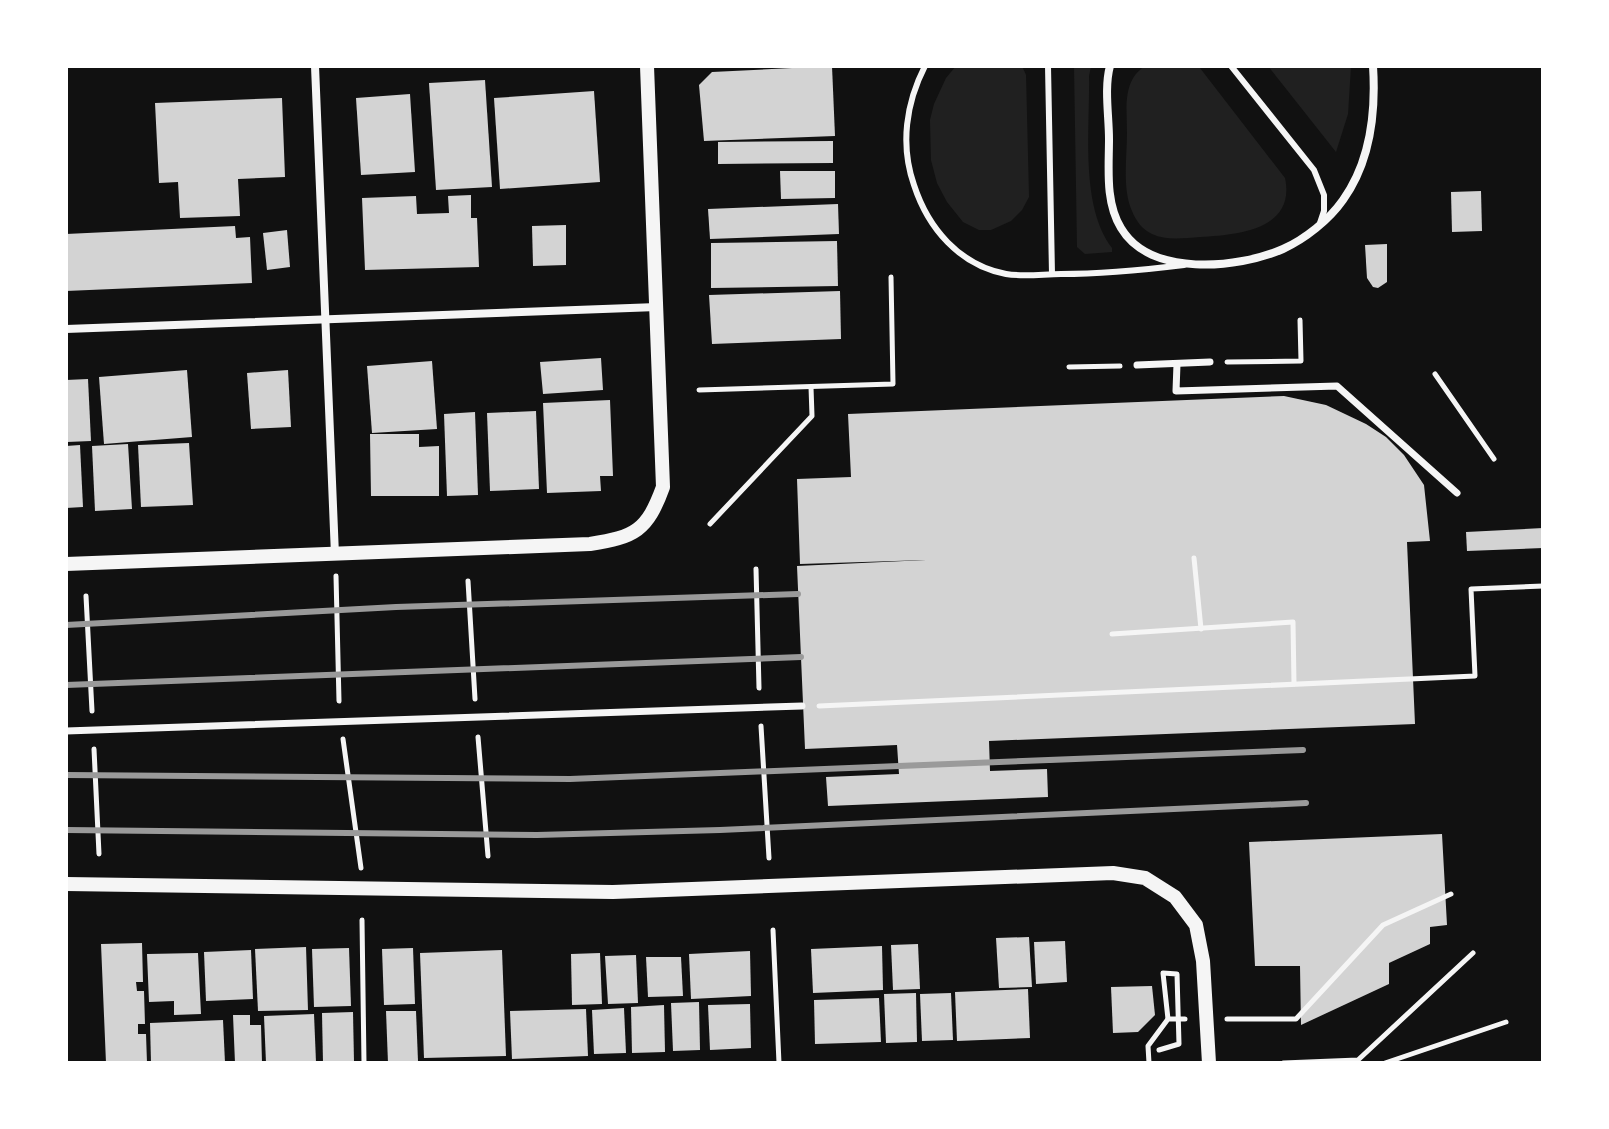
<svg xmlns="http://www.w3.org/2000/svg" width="1609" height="1129" font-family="Roboto,sans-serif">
  <rect width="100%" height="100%" fill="#111"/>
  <!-- green -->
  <g fill="#202020">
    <polygon points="956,66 1022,66 1026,75 1029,197 1022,210 1011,221 991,230 979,230 963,222 947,202 937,183 931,160 930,120 934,104 946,78"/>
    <path d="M 1074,66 L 1091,66 L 1089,76 C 1090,129 1080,205 1112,248 L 1112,252 L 1085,254 L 1077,247 Z"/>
    <path d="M 1145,66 L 1197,66 L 1200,68 L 1285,178 C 1296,230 1237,235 1200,237 C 1184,238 1167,241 1152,234 C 1142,229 1136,221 1132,211 C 1122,189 1127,157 1127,133 C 1127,108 1122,81 1145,66 Z"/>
    <polygon points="1268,66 1351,66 1348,114 1336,152"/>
  </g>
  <!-- building -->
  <g fill="#d3d3d3">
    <polygon points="832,66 835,136 704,141 699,85 712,72"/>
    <polygon points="485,80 492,187 436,190 429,83"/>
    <polygon points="594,91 600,182 500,189 494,98"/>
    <polygon points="410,94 415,172 361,175 356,98"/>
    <polygon points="282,98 285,177 238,179 240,216 180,218 178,182 159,183 155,103"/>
    <polygon points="833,141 833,163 718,164 718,142"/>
    <polygon points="780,171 835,171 835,198 781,199"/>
    <polygon points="1481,191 1482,231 1452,232 1451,192"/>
    <polygon points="471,195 471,218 477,218 479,267 365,270 362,198 416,196 417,214 449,213 448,196"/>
    <polygon points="838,204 839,234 710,239 708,209"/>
    <polygon points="566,225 566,265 533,266 532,226"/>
    <polygon points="235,226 236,238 250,237 252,283 66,291 66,234"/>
    <polygon points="287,230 290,267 267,270 263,233"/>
    <polygon points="837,241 838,286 711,288 711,243"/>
    <polygon points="1387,244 1387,282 1378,288 1373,287 1367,278 1365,245"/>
    <polygon points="840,291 841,339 712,344 709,295"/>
    <polygon points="601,358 603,390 543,394 540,362"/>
    <polygon points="432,361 437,429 372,433 367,366"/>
    <polygon points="187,370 192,437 104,444 99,377"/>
    <polygon points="288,370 291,427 251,429 247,373"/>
    <polygon points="88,379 91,441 67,442 66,380"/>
    <polygon points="1284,396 1326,405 1366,424 1386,437 1404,455 1424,485 1430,541 1407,542 1415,724 989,741 990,771 1047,769 1048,797 828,806 826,777 899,774 897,745 805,749 797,566 926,560 800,564 797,479 851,477 848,414"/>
    <polygon points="610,400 613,476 600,476 601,491 547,493 543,403"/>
    <polygon points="536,411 539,489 490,491 487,413"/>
    <polygon points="475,412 478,495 447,496 444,414"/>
    <polygon points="370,434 419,434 419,447 439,446 439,496 371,496"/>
    <polygon points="189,443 193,505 141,507 138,445"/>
    <polygon points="128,444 132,509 95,511 92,446"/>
    <polygon points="80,445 83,507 66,508 66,446"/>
    <polygon points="1543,528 1543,548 1467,551 1466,532"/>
    <polygon points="1442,834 1447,925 1430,927 1430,944 1389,963 1389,984 1301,1025 1300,966 1255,966 1249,842"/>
    <polygon points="1029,937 1032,987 999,988 996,938"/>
    <polygon points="1065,941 1067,982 1036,984 1034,942"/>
    <polygon points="142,943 143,982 136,982 137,991 144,991 145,1024 138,1024 138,1034 146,1034 147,1063 106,1063 101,944"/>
    <polygon points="918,944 920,989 893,990 891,945"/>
    <polygon points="882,946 883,990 813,993 811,949"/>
    <polygon points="306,947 308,1010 258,1011 255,949"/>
    <polygon points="349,948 351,1006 314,1007 312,949"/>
    <polygon points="413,948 415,1004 384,1005 382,949"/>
    <polygon points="251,950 253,999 206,1001 204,952"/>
    <polygon points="502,950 506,1056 424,1058 420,953"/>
    <polygon points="750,951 751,996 691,999 689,954"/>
    <polygon points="198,953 201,1014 174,1015 174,1001 149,1002 147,954"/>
    <polygon points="600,953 602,1004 572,1005 571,954"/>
    <polygon points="636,955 638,1003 608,1004 605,956"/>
    <polygon points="646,957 681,957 683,996 648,997"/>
    <polygon points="1152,986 1155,1015 1138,1032 1113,1033 1111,987"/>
    <polygon points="1028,989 1030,1038 957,1041 955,992"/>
    <polygon points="916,993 917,1042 886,1043 884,994"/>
    <polygon points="951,993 953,1040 922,1041 920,994"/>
    <polygon points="879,998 881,1042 815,1044 814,1000"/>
    <polygon points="699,1002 700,1050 673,1051 671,1003"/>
    <polygon points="750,1004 751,1048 710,1050 708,1005"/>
    <polygon points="664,1005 665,1052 632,1053 631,1007"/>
    <polygon points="624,1008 626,1053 594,1054 592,1010"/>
    <polygon points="586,1009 588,1056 512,1059 510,1011"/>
    <polygon points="386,1011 416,1011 418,1061 388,1063"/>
    <polygon points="353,1012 354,1062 323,1063 322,1013"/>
    <polygon points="314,1014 316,1062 266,1063 264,1016"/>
    <polygon points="233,1015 250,1015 250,1025 261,1025 262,1063 235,1063"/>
    <polygon points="223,1020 225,1063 151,1063 150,1023"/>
  </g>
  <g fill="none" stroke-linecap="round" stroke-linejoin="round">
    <!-- path -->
    <g stroke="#f5f5f5" stroke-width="5">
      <polyline points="1227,362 1301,361 1300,320"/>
      <polyline points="1069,367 1120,366"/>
      <polyline points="1435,374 1494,459"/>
      <polyline points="699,390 893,384 891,277"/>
      <polyline points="710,524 812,416 811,387"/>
      <polyline points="1194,558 1201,629"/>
      <polyline points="756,569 759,688"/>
      <polyline points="336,576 339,701"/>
      <polyline points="468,581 475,699"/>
      <polyline points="86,596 92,711"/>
      <polyline points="1112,634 1293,622 1294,684"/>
      <polyline points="819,706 1475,676 1471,589 1543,586"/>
      <polyline points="761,726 769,858"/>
      <polyline points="478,737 488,856"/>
      <polyline points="343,739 361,868"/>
      <polyline points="94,749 99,854"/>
      <polyline points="362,920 364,1063"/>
      <polyline points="773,930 779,1063"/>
      <polyline points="1227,1019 1296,1019 1383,925 1451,894"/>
      <polyline points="1159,1050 1179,1044 1177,974 1163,973 1168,1019"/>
      <polyline points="1149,1063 1148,1046 1168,1019 1185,1019"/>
      <polyline points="1283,1063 1358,1060 1473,953"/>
      <polyline points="1385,1063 1506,1022"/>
    </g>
    <!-- service -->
    <g stroke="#f5f5f5" stroke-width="6">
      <path d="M 925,66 C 906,103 900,145 914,185 C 928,228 959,265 1006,274 C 1023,277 1044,274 1061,274 C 1103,274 1143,270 1184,265"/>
      <polyline points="1048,66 1052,274"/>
      <polyline points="1231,66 1314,170 1324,195 1324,211 1320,223"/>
    </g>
    <!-- pedestrian -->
    <g stroke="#f5f5f5" stroke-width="7">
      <polyline points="1177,364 1176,391 1337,386 1457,493"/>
      <polyline points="1137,365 1210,362"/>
      <polyline points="66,731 802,706"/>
    </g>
    <!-- minor -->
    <g stroke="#f5f5f5" stroke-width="8">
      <polyline points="315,66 335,555"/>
      <path d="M 1110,66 C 1104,88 1109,116 1109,139 C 1109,168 1105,202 1121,228 C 1150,277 1237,269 1283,249 C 1305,239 1329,220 1343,200 C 1371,161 1376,112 1373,66"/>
      <polyline points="66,329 657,307"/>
    </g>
    <!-- tertiary -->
    <g stroke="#f5f5f5" stroke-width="14">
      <path d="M 66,564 L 590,544 C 635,537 647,531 663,487 L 647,66"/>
      <polyline points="66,884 613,892 1113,873 1145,878 1175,897 1196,925 1203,961 1209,1063"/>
    </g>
    <!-- rail -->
    <g stroke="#9a9a9a" stroke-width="6">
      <polyline points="66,625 396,607 798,594"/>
      <polyline points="66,685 801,657"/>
      <polyline points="66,775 570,779 1303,750"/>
      <polyline points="66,830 537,835 720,830 1306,803"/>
    </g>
  </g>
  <!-- border -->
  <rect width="1609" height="1129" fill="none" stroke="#ffffff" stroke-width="136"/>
</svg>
